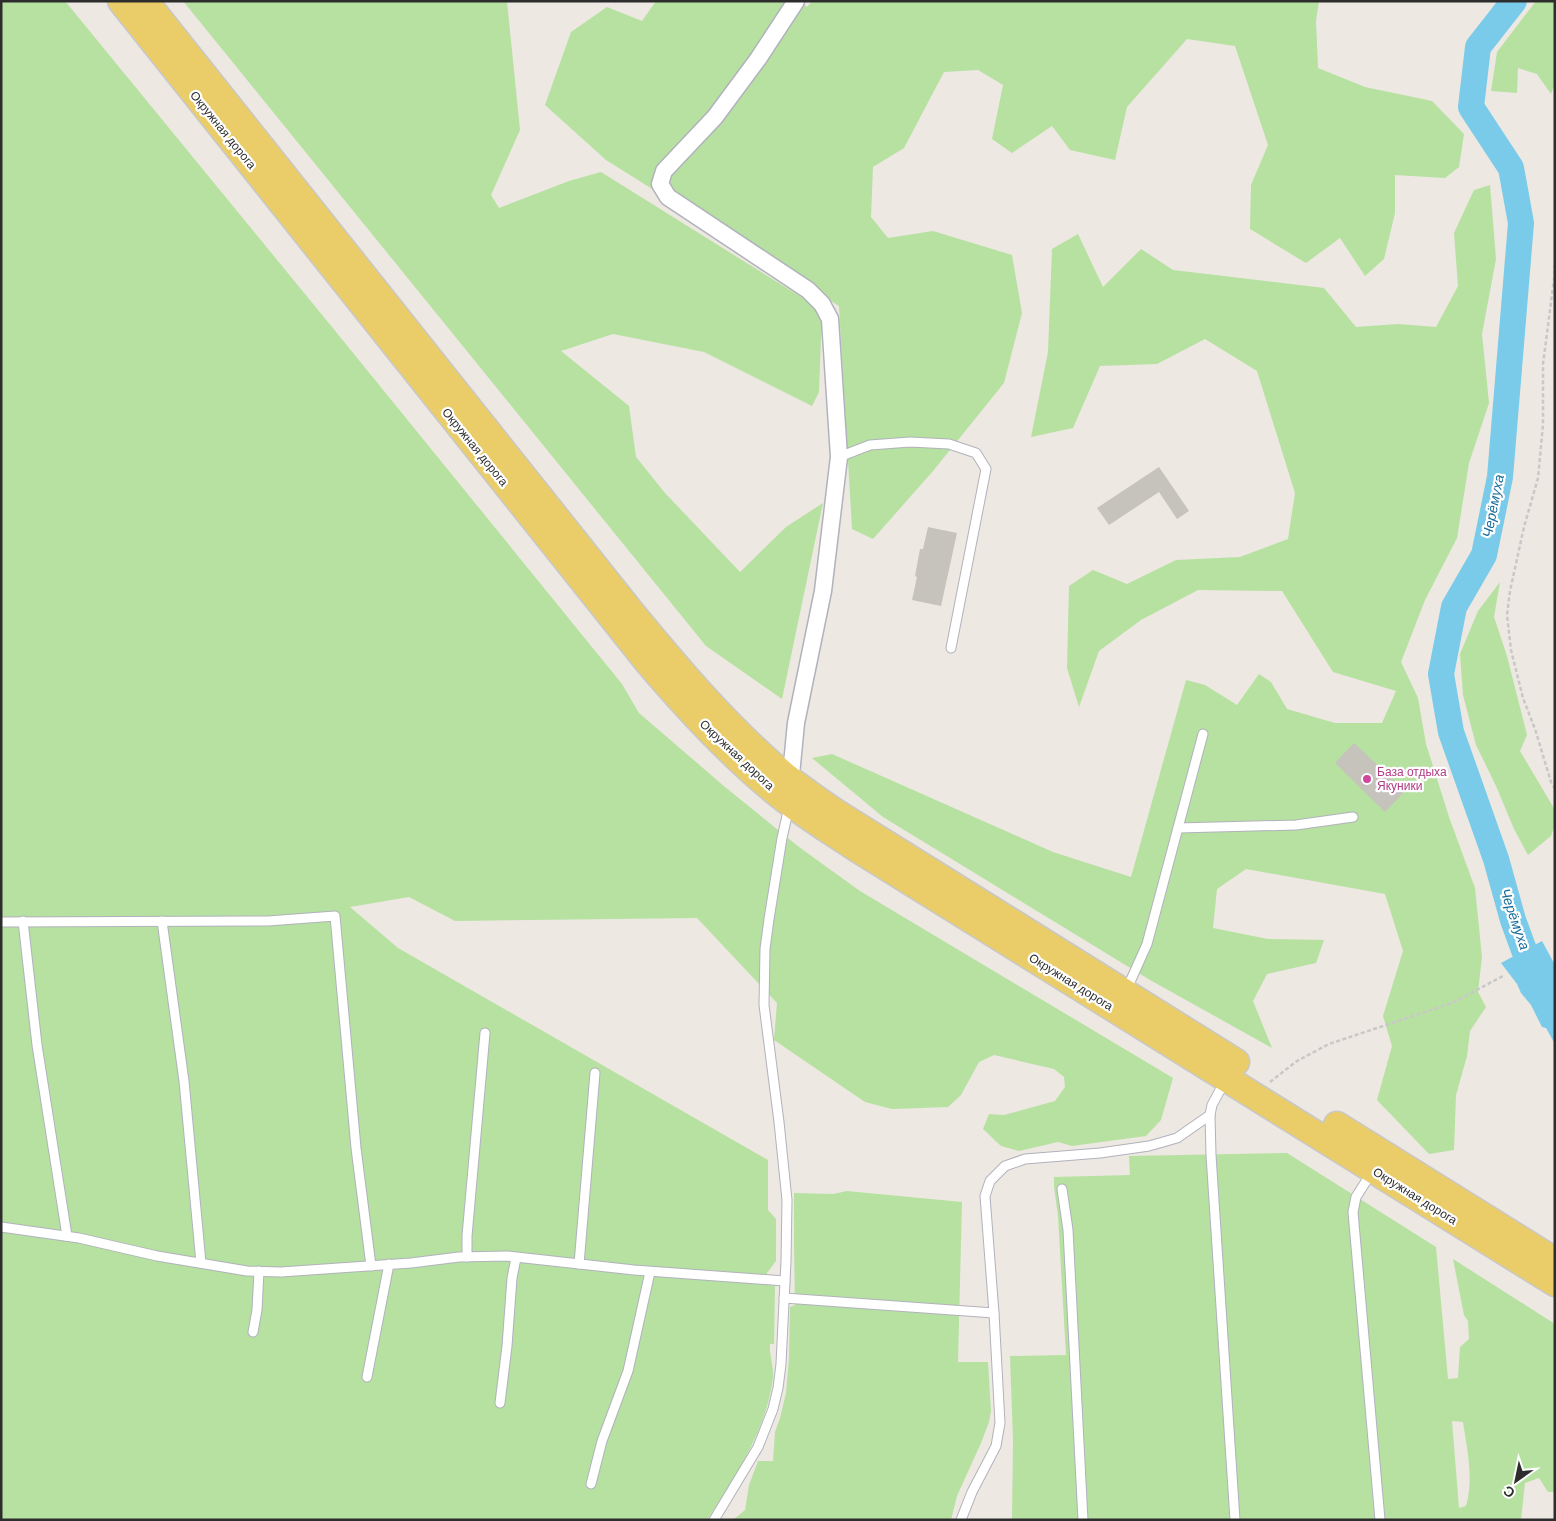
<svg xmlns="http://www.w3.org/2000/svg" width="1556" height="1521" font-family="Arial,sans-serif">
  <rect width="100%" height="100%" fill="#ede8e1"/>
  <!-- green -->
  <g fill="#b6e1a1" fill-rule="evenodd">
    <path d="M 1,1 L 65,1 L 332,327 L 622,684 L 639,713 L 725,787 L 799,847 L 860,891 L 1173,1078 L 1161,1120 L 1146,1136 L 1072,1146 L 1058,1142 L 1019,1151 L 1001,1146 L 983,1129 L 989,1114 L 1004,1115 L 1055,1101 L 1065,1087 L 1064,1077 L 1054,1069 L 994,1055 L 979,1062 L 961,1095 L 948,1107 L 892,1109 L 865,1102 L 774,1040 L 777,1003 L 697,918 L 455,921 L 409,897 L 350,907 L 398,948 L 768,1160 L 768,1210 L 776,1219 L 776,1261 L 767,1273 L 765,1284 L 775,1286 L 774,1344 L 770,1344 C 769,1355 774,1366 773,1378 C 766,1431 736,1476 707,1520 L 1,1520 Z"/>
    <polygon points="183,1 507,1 520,130 491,195 499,208 569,181 601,172 822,310 819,392 812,406 704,352 613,334 561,351 629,406 636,457 665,493 740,572 786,527 823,503 782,699 706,646"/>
    <polygon points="656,1 801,1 807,7 812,1 1319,1 1316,21 1318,68 1365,87 1432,101 1464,134 1459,167 1445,178 1395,175 1395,213 1384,259 1365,276 1340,238 1306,263 1250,229 1251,185 1268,145 1235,46 1187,39 1127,107 1115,160 1070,150 1052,126 1012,153 992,139 1003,85 978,70 944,72 904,148 873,167 871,217 888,238 933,231 1012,255 1022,313 1004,383 933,471 873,539 852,529 839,306 606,160 545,105 571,32 607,7 642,21"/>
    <polygon points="1536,1 1555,1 1555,83 1551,94 1537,74 1518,68 1517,93 1491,91 1497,52"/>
    <polygon points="1490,185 1496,259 1482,334 1489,403 1469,463 1457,538 1425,600 1401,662 1418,698 1426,744 1449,817 1475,888 1482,957 1478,992 1486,1007 1470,1031 1467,1056 1456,1095 1454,1150 1429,1154 1377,1100 1392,1046 1383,1016 1403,951 1385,894 1246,869 1217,889 1213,928 1268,939 1324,940 1316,963 1267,974 1253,1001 1272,1048 1150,980 883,817 812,758 832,754 1053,852 1131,877 1186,680 1205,685 1237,705 1259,674 1271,682 1287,709 1335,723 1382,723 1396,691 1333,672 1282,591 1198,590 1141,620 1099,651 1079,707 1067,668 1069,586 1093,570 1127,584 1176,560 1240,557 1288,539 1295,493 1257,371 1205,339 1157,364 1100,366 1073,428 1031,437 1048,352 1052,249 1078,234 1103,287 1141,249 1173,270 1324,288 1356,327 1398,324 1436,327 1458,286 1454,233 1474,190"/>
    <polygon points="1500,582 1494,617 1507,656 1527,735 1520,751 1555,810 1555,824 1551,836 1528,855 1514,829 1496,786 1476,745 1463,695 1460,654 1478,611"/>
    <path d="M 1287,1153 L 1436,1247 L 1448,1379 L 1458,1378 L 1460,1347 L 1469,1339 L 1468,1321 L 1464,1315 L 1453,1259 L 1555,1324 L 1555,1492 L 1548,1492 L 1539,1478 L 1525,1483 L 1521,1520 L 1012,1520 L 1013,1440 L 1010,1356 L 1066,1355 L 1058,1216 L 1054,1187 L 1054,1177 L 1130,1175 L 1129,1156 ZM 1452,1421 L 1463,1422 C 1467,1449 1474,1479 1466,1506 L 1459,1508 Z"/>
    <polygon points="847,1191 962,1202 958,1362 988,1362 991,1411 989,1422 981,1443 957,1496 951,1520 733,1520 745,1510 749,1485 758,1461 773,1461 775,1432 780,1418 786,1393 789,1358 790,1307 795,1305 794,1244 794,1193 833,1194"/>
  </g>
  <!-- water -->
  <polygon fill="#7acbe9" points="1542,941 1555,965 1555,1044 1546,1028 1542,1027 1531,1005 1521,993 1517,984 1501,963"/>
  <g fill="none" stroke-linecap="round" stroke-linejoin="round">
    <!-- river -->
    <polyline stroke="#7acbe9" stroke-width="26" points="1514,1 1478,47 1471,107 1511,168 1521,223 1500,477 1484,555 1454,607 1441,674 1451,732 1496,859 1513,920 1524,950 1555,1007"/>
  </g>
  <!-- building -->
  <g fill="#c6c2bc">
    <polygon points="1159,467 1189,511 1177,519 1159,492 1109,525 1097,508"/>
    <polygon points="928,527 957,533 941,606 912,600 917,577 915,576 920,549 923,549"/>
    <polygon points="1354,743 1405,791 1385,812 1335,763"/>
  </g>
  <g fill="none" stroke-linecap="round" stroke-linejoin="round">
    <!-- service casing -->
    <g stroke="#b1b2bc" stroke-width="11">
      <g id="service">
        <polyline points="839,457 870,445 910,442 949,444 976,453 986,469 951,648"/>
        <polyline points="1178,828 1296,825 1353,817"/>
        <polyline points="23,921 37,1045 67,1236"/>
        <polyline points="162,921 184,1081 201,1263"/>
        <polyline points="1,922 268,921 335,916 356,1148 371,1266"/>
        <polyline points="1126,991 1147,944 1203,734"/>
        <polyline points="1225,1081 1212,1105 1210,1115 1211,1155 1235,1520"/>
        <polyline points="1372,1172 1356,1197 1353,1212 1380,1520"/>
        <polyline points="1062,1189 1068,1230 1083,1520"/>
        <polyline points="1,1227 79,1238 157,1256 247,1271 281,1272 411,1263 459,1257 507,1256 634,1270 785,1281"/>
        <polyline points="467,1257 467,1236 485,1033"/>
        <polyline points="579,1264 595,1073"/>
        <polyline points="784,1298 994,1313"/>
        <polyline points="253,1332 257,1310 259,1271"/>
        <polyline points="367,1377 389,1264"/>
        <polyline points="500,1403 507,1346 512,1278 516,1258"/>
        <polyline points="591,1484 602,1441 628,1371 650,1272"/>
        <polyline points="714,1520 758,1447 773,1409 778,1388 781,1364 786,1261 787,1200 779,1122 764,1005 765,949 769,919 782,838 789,807"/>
        <polyline points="961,1520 972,1492 996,1446 1000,1423 994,1313 985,1196 990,1181 1005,1166 1025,1159 1100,1153 1149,1146 1177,1138 1210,1115"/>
      </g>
    </g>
    <!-- minor casing -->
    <g stroke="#b1b2bc" stroke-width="19">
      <polyline id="minor" points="790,785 796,723 823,591 839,457 830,319 822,304 808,290 668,197 660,184 664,171 715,117 758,59 796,1"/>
    </g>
    <!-- primary casing -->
    <g stroke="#c8c8c8" stroke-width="29">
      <g id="primary">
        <path d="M 121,1 L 646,660 C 685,706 726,751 772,789 C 799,812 830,831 859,850 L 1555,1283"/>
        <path d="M 145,1 L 632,613 C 679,670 727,727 784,775 C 801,788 819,801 837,813 L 1236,1062"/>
        <polyline points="1337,1125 1555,1261"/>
      </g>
    </g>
    <!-- path -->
    <g stroke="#c8c8c8" stroke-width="2.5" stroke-dasharray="4 2.5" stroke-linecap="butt">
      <polyline points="1555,264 1554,279 1543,364 1543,425 1538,478 1524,527 1510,591 1507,615 1511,650 1523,698 1535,729 1551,782 1555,789"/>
      <polyline points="1270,1082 1297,1061 1329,1044 1452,1003 1503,976"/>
    </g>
    <!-- service -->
    <use href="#service" stroke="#fff" stroke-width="9"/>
    <!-- minor -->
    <use href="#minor" stroke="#fff" stroke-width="16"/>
    <!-- primary -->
    <use href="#primary" stroke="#eacd69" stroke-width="26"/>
  </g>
  <!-- markers -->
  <circle fill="#d1479c" stroke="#fff" stroke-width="2" cx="1367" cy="779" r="5"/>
  <g text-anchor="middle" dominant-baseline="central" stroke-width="4.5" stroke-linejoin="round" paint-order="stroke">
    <!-- street labels -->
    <g font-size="12" fill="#2d2d2d" stroke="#fff">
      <text transform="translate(223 130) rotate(51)">Окружная дорога</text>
      <text transform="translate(475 447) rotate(51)">Окружная дорога</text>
      <text transform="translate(737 755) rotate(43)">Окружная дорога</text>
      <text transform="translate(1071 982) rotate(32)">Окружная дорога</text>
      <text transform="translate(1415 1196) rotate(32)">Окружная дорога</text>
    </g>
    <!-- hotel labels -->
    <g font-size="12" fill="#b23c85" stroke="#fff" text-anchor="start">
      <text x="1377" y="772">База отдыха<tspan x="1377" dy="14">Якуники</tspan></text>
    </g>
    <!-- water labels -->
    <g font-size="14" font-style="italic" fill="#156b99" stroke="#fff">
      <text transform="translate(1493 506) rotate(-79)">Черёмуха</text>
      <text transform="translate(1515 919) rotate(71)">Черёмуха</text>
    </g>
  </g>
  <!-- border -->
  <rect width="1556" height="1521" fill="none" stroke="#2d2d2d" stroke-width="5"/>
  <!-- north arrow -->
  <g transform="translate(1516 1481) rotate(213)" stroke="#ffffff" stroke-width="4" paint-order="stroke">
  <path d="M0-4L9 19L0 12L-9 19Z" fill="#2d2d2d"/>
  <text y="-8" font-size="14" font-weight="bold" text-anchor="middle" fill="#2d2d2d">С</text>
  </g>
</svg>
